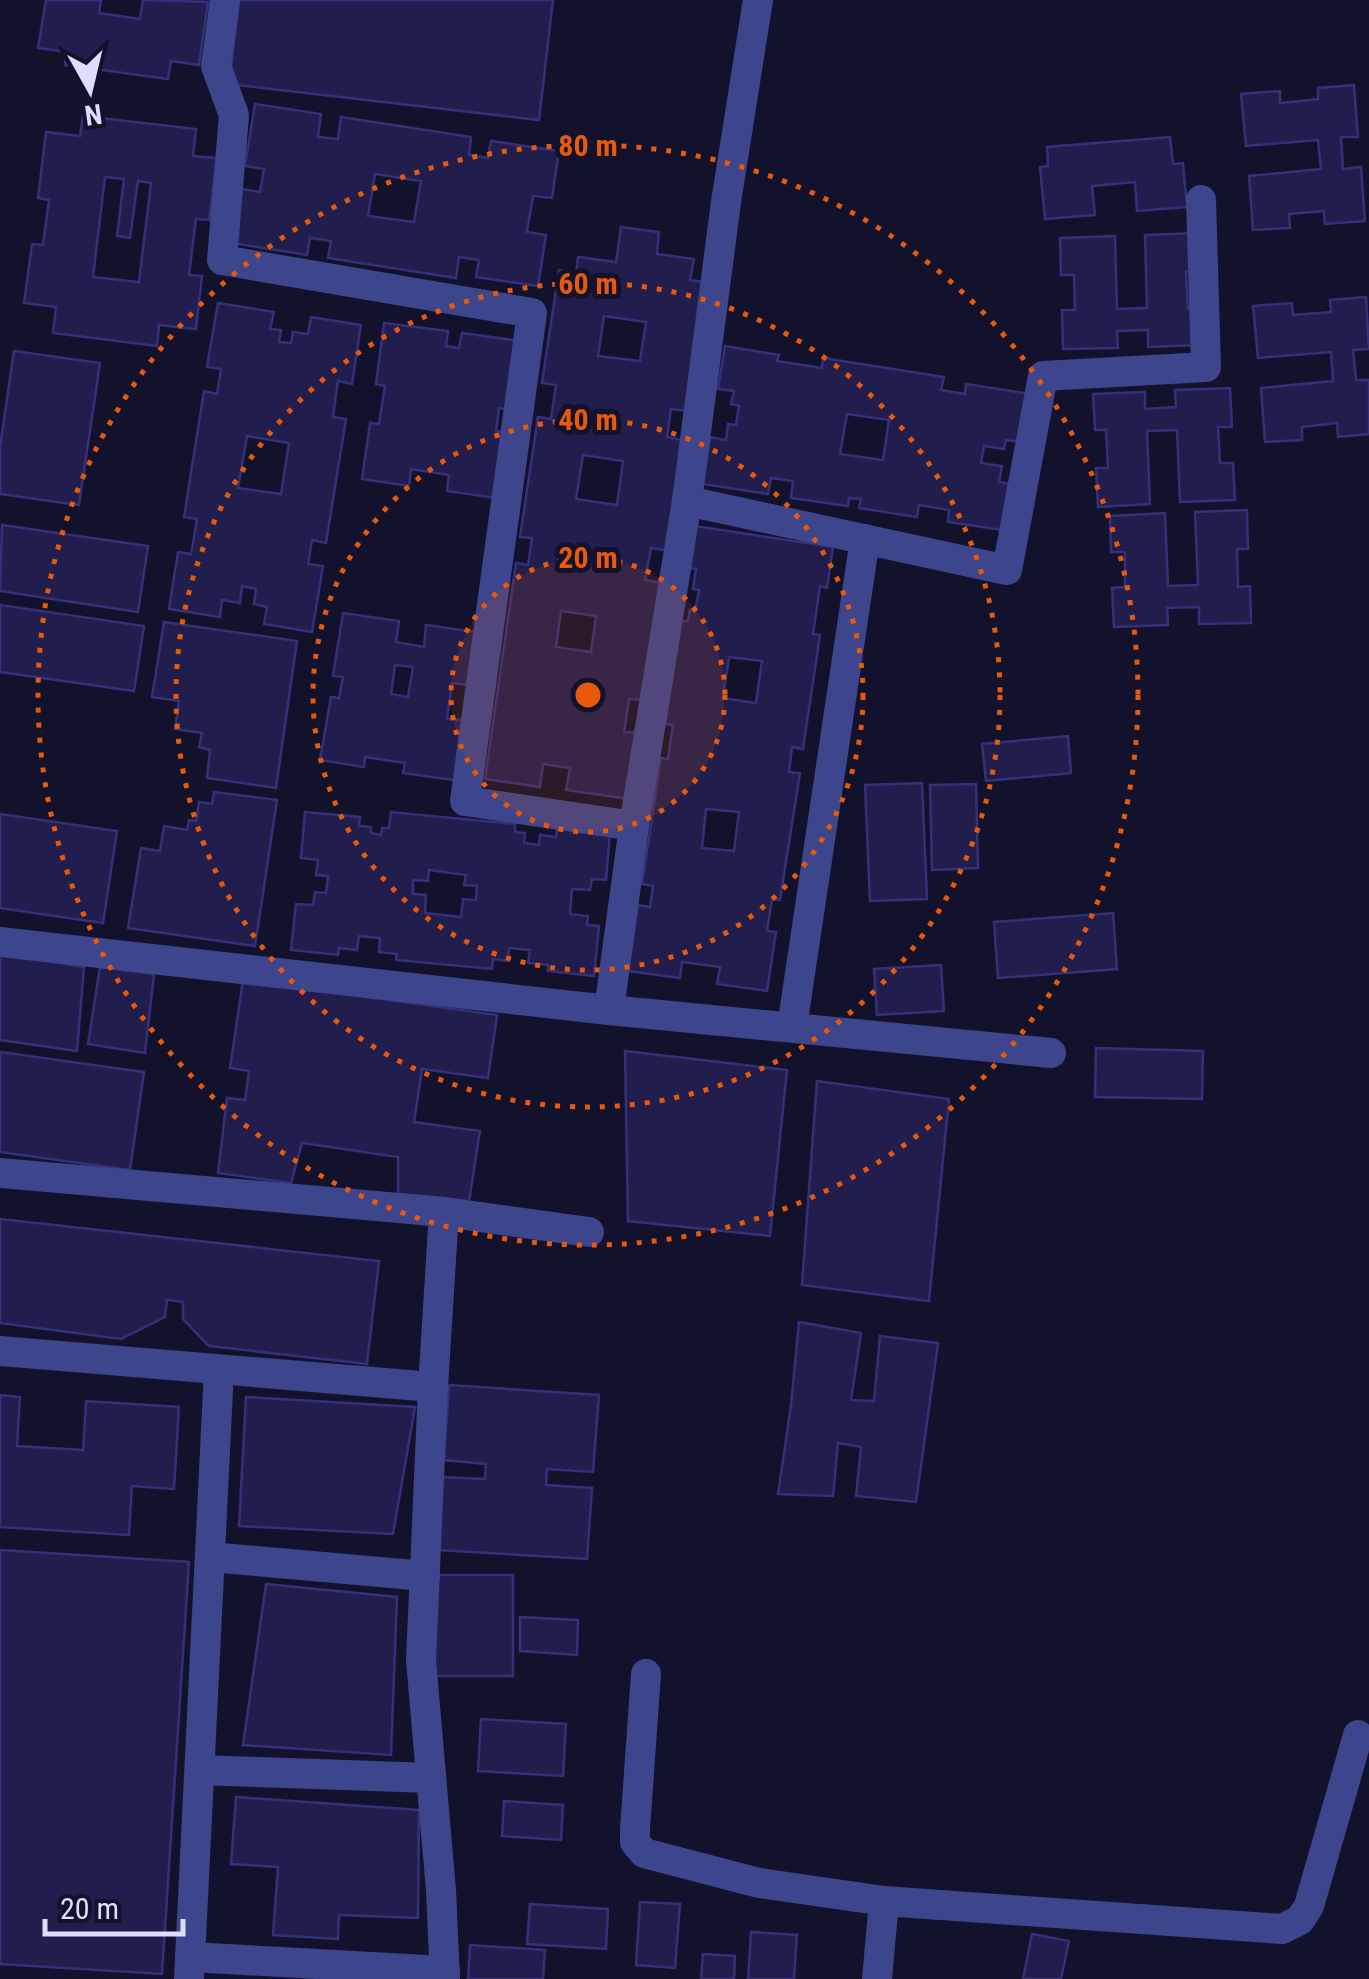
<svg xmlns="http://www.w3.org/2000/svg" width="1369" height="1979" font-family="'Roboto Condensed',sans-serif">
  <rect width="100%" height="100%" fill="#13122d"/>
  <!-- building -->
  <g fill="#211e4e" stroke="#34307a" stroke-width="2.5" fill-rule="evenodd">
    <polygon points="46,0 101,0 99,13 140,19 143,0 208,2 199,65 171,61 168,79 65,65 67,52 38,48"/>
    <polygon points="239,0 553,0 539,120 229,84"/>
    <polygon points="1354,85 1358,137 1341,137 1343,169 1361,167 1365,221 1325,224 1324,211 1289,214 1290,228 1253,230 1249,176 1321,169 1318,140 1246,146 1241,94 1280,91 1280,103 1318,99 1318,88"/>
    <path d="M 255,104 L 321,114 L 318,137 L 338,139 L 341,117 L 471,137 L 469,155 L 488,158 L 491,141 L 559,151 L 552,198 L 533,196 L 527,232 L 546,235 L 538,286 L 476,277 L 479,260 L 459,257 L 456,278 L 328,258 L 331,241 L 310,238 L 307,255 L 233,243 L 242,189 L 260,192 L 264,169 L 245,166 ZM 375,174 L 421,181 L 414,222 L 368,216 Z"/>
    <path d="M 83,116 L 196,129 L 193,156 L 217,158 L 209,220 L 196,219 L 189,275 L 202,276 L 196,329 L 159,325 L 157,346 L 53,333 L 56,307 L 24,303 L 32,244 L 43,245 L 49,200 L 38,198 L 46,132 L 80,136 ZM 105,177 L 124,179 L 117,236 L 130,238 L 138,181 L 151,183 L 139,282 L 93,277 Z"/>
    <polygon points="1170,137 1173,164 1183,163 1187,207 1137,211 1135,182 1092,186 1095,215 1045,219 1040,167 1048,166 1047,147"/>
    <path d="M 621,227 L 659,232 L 657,254 L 694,259 L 690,280 L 705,282 L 686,411 L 671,409 L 667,437 L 682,440 L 666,550 L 651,548 L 645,580 L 661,583 L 644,700 L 629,699 L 624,732 L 639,733 L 630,799 L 566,790 L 570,768 L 543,764 L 540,787 L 485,779 L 516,563 L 528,565 L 532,538 L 520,537 L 538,417 L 551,419 L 556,385 L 542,383 L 559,270 L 576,273 L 578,257 L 616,262 ZM 604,316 L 646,322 L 640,361 L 598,356 ZM 583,455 L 623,461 L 617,505 L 576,499 ZM 561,611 L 596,616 L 591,652 L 556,647 Z"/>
    <polygon points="1197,233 1198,271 1186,272 1188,309 1199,309 1200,345 1148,347 1148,330 1117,331 1118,348 1063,349 1062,310 1075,310 1074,275 1061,275 1060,238 1115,236 1117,309 1147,308 1145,235"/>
    <polygon points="1366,297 1369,349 1353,350 1356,380 1369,380 1369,434 1338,437 1337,423 1302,427 1302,440 1265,442 1261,388 1333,381 1331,352 1258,358 1253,306 1292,303 1293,315 1331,312 1330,300"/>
    <path d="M 218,303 L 274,312 L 270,329 L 281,330 L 279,342 L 291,343 L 293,332 L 308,334 L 311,317 L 361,325 L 352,384 L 338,381 L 333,417 L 346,419 L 326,543 L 312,540 L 308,564 L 323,566 L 312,632 L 264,624 L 267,607 L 254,604 L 256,589 L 242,586 L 240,603 L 222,600 L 220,617 L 169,609 L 178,552 L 191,554 L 197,519 L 184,517 L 204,391 L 217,394 L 221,369 L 207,367 ZM 247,436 L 289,443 L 281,494 L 238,488 Z"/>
    <polygon points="384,323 448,331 446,346 459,348 462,333 520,341 509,410 499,408 496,431 506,432 497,498 447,491 449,475 411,469 409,486 362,479 370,423 379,424 385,386 376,384"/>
    <path d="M 725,346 L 779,355 L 777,361 L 822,368 L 823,358 L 944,377 L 941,390 L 965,394 L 966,384 L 1031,394 L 1023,442 L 1006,440 L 1004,449 L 984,446 L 981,463 L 1002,466 L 999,482 L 1017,485 L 1009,531 L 948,522 L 949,510 L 919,505 L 917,517 L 859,508 L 861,499 L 849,498 L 848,506 L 791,498 L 793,481 L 771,478 L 768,494 L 703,484 L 710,437 L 726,440 L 728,424 L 736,425 L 739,406 L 731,404 L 734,391 L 718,389 ZM 847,414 L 889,420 L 883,460 L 840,454 Z"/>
    <polygon points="14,351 100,363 79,505 0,494 0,447"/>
    <polygon points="1230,388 1232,427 1218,427 1220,463 1233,463 1235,500 1180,502 1177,430 1147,431 1150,504 1098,507 1096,468 1108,468 1106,430 1095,430 1093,394 1145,392 1145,409 1176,407 1175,390"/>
    <polygon points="1247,510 1248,549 1237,549 1238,587 1250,586 1251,623 1199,624 1199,607 1167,608 1168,625 1114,627 1112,588 1125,587 1125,552 1111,552 1110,516 1165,513 1168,586 1198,585 1195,512"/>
    <polygon points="2,525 148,546 138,612 0,591"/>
    <path d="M 695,526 L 833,547 L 827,588 L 820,586 L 813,634 L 820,635 L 803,749 L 792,747 L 789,772 L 800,773 L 780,900 L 772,899 L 767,931 L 776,932 L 767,991 L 717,984 L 720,967 L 682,962 L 680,978 L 628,971 L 638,905 L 650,907 L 653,886 L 642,884 L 661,758 L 668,759 L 673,725 L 665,724 L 681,621 L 688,621 L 690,610 L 695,612 L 699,590 L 693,589 L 696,569 L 689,568 ZM 729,657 L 762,661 L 756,703 L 723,698 ZM 706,809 L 739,812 L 734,851 L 702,848 Z"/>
    <polygon points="0,605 144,626 134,691 0,672"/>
    <path d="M 343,613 L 399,621 L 396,642 L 424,647 L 426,625 L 476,632 L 467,685 L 452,683 L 447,719 L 462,720 L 454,780 L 403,773 L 405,763 L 365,757 L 364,767 L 320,760 L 331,697 L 339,698 L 343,677 L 333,676 ZM 395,665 L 413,667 L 408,697 L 391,694 Z"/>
    <polygon points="164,622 297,641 276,788 207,778 210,750 199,747 202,733 175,729 179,701 152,697"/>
    <polygon points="1068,736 1071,773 986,781 982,744"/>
    <polygon points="922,783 927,899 870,901 865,785"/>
    <polygon points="976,784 978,868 932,870 930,785"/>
    <polygon points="214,792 277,800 255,946 128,928 141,848 160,851 164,826 187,830 189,820 196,821 199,802 212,804"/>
    <path d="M 305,812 L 360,817 L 359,826 L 371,827 L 371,833 L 381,835 L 382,828 L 389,828 L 391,812 L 515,824 L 515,832 L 525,833 L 524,843 L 539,845 L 540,835 L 556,837 L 557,828 L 610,833 L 606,880 L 592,879 L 590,890 L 572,889 L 570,914 L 588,916 L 587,925 L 599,926 L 594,976 L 548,971 L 548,965 L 528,963 L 530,950 L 509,948 L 508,961 L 493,959 L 492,969 L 396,960 L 397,954 L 379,952 L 380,938 L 359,936 L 357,950 L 339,948 L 338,955 L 291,950 L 296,904 L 313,905 L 315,892 L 326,893 L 328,876 L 316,875 L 318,860 L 301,858 ZM 429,870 L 466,875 L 464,885 L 477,886 L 476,900 L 463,899 L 461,917 L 425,913 L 426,895 L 413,894 L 413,880 L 428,881 Z"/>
    <polygon points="0,814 117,831 103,923 0,908"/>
    <polygon points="1113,913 1117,969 998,978 994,922"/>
    <polygon points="0,953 84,967 77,1051 0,1040"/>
    <polygon points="941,965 944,1011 877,1015 874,969"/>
    <polygon points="100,967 154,974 145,1053 88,1044"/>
    <polygon points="243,980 497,1015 488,1078 422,1069 414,1122 480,1131 469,1201 398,1194 398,1157 302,1143 291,1183 218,1173 227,1098 245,1100 249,1071 230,1068"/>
    <polygon points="1096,1048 1203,1051 1202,1099 1095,1097"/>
    <polygon points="625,1051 787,1070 770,1236 628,1221"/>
    <polygon points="0,1052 144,1072 130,1170 0,1152"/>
    <polygon points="817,1081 949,1099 929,1301 802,1285"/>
    <polygon points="0,1219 379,1261 367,1364 209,1346 183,1319 183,1302 167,1300 165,1317 121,1339 0,1323"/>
    <polygon points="799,1322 861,1333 851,1400 874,1401 880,1336 938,1343 916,1502 856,1496 861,1447 838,1443 833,1496 778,1494 791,1405"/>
    <polygon points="449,1385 599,1395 593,1472 547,1469 546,1485 592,1488 587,1559 438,1550 442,1477 485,1479 486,1464 444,1460"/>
    <polygon points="0,1395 20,1397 17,1446 83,1450 86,1401 179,1407 174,1489 132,1486 129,1535 0,1527"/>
    <polygon points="246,1397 415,1407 393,1534 239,1526"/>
    <polygon points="0,1550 189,1562 162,1974 0,1964"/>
    <rect x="434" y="1575" width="79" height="101"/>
    <polygon points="266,1584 397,1597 391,1755 243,1745"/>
    <polygon points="520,1617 578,1620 577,1655 520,1651"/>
    <polygon points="481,1719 566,1724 563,1776 478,1771"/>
    <polygon points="236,1797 419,1810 418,1918 339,1915 338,1939 273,1935 278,1867 231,1864"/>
    <polygon points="504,1801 563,1805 561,1840 502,1836"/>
    <polygon points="640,1902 680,1904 675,1968 636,1965"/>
    <polygon points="530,1904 608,1909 606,1949 527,1944"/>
    <polygon points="751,1932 797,1935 794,1979 748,1979"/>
    <polygon points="1032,1934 1069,1941 1061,1979 1023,1979"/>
    <polygon points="470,1945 545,1950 543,1979 468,1979"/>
    <polygon points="703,1954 735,1956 734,1979 701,1979"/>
  </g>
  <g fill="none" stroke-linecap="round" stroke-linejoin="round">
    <!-- minor -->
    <g stroke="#3d458c" stroke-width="30">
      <polyline points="225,0 216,66 234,115 222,260 532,313 465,801 634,826"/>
      <polyline points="687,501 1007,570 1043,376 1206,367 1201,200"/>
      <polyline points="0,942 609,1010 1051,1053"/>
      <polyline points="609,1010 634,826 687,501 726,202 758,0"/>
      <polyline points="792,1027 865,539"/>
      <polyline points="0,1173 444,1212 433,1387"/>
      <polyline points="444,1212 589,1232"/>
      <polyline points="0,1351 433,1387 421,1660 441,1890 445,1979"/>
      <polyline points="210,1557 425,1576"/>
      <polyline points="646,1674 635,1829 635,1842 644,1853 759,1883 884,1901"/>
      <polyline points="200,1770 431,1778"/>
      <polyline points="190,1957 445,1971"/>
      <polyline points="189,1979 219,1370"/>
      <polyline points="877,1979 884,1901 1282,1929 1300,1920 1309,1906 1358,1735"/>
    </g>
  </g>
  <!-- distance rings -->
  <circle cx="588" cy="695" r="137" fill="#e8590c" fill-opacity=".12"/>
  <g fill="none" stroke="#e8590c" stroke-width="5" stroke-dasharray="5 10">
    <circle cx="588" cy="695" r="137"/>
    <circle cx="588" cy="695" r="275"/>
    <circle cx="588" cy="695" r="412"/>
    <circle cx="588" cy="695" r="550"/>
  </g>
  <circle cx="588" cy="695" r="15" fill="#e8590c" stroke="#13122d" stroke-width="5"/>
  <g font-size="30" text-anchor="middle" font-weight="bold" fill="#e8590c" stroke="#13122d" stroke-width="10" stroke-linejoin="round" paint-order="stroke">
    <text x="588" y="156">80 m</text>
    <text x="588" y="294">60 m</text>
    <text x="588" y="430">40 m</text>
    <text x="588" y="568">20 m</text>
  </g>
  <!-- north arrow -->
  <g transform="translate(90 90) rotate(172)" stroke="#13122d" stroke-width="8" paint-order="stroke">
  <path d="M0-8L18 38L0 25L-18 38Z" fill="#dddeff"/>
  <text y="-15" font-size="28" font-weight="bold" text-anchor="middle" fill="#dddeff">N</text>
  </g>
  <!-- scale -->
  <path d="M45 1919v15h138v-15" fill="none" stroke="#dddeff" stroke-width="5"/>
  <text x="60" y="1919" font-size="30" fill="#dddeff" stroke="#13122d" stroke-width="8" paint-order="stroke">20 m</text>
</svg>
